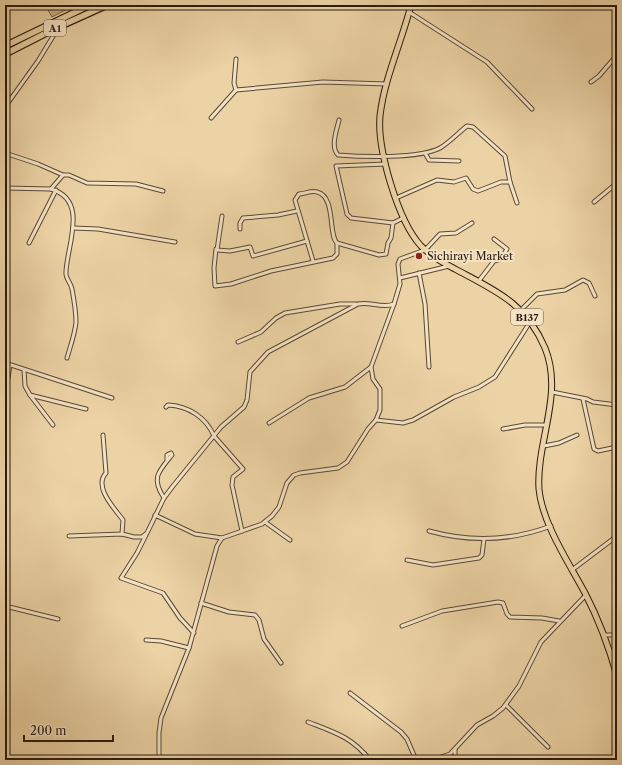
<svg xmlns="http://www.w3.org/2000/svg" width="622" height="765" font-family="'Libre Caslon Text',serif">
  <rect width="100%" height="100%" fill="#ecd3a5"/>
  <filter id="stains"><feTurbulence type="fractalNoise" baseFrequency=".005" numOctaves="4"/><feColorMatrix values="0 0 0 0 .2 0 0 0 0 .09 0 0 0 0 .02 0 0 0 .5 -.17"/></filter>
  <radialGradient id="worn" r=".72"><stop offset=".6" stop-color="#630" stop-opacity="0"/><stop offset="1" stop-color="#630" stop-opacity=".3"/></radialGradient>
  <!-- green -->
  <polygon fill="#cbb48c" stroke="#7b674e" points="45,5 75,5 52,17"/>
  <g fill="none" stroke-linecap="round" stroke-linejoin="round">
    <!-- street casing -->
    <g stroke="#5b4835" stroke-width="5">
      <g id="street">
        <polyline points="409,12 487,62 532,109"/>
        <polyline points="591,82 599,76 617,55"/>
        <polyline points="236,90 323,82 387,84"/>
        <polyline points="5,107 38,61 55,33 56,28"/>
        <polyline points="211,118 236,90 234,83 236,59"/>
        <path d="M 339,120 C 337,129 330,147 338,155 C 362,157 419,159 440,148 C 450,142 458,133 467,126 L 473,127 L 505,156 L 510,182"/>
        <polyline points="5,153 38,164 63,175"/>
        <polyline points="425,153 429,160 459,161"/>
        <polyline points="386,164 336,166 347,214 351,218 393,223 403,218"/>
        <polyline points="5,188 51,189 63,175 69,175 87,183 136,184 163,191"/>
        <path d="M 51,189 C 89,200 67,245 66,272 C 65,278 71,283 72,289 C 74,300 76,312 76,322 C 75,334 70,347 67,358"/>
        <polyline points="396,198 437,180 454,182 466,178 473,189 478,191 501,182 510,182 517,203"/>
        <polyline points="594,202 617,183"/>
        <polyline points="222,216 217,250 230,251 250,247 253,256 307,241"/>
        <polyline points="73,228 98,229 175,242"/>
        <polyline points="240,229 240,223 243,218 278,215 297,211"/>
        <polyline points="29,243 56,190"/>
        <polyline points="216,249 214,268 215,286 231,284 271,271 333,258 337,254 337,243"/>
        <path d="M 313,261 L 295,200 L 299,194 C 304,194 312,190 317,192 C 336,196 328,235 337,243 L 379,255 L 386,254 L 388,243 L 391,238 L 393,223"/>
        <polyline points="419,273 425,304 429,367"/>
        <polyline points="400,278 449,266"/>
        <polyline points="478,282 494,261 501,259 507,249 494,239"/>
        <polyline points="521,310 537,294 565,290 583,280 589,283 595,296"/>
        <polyline points="238,342 261,332 276,318 285,313 340,304 356,304"/>
        <polyline points="5,363 112,398"/>
        <polyline points="24,370 25,386 30,395 86,409"/>
        <polyline points="552,392 587,399 593,402 617,405"/>
        <polyline points="30,395 53,425"/>
        <polyline points="5,397 10,365"/>
        <polyline points="583,399 594,449 598,451 617,447"/>
        <path d="M 166,407 L 168,405 C 188,406 206,417 214,436 L 243,469 L 233,477 L 232,485 L 242,531"/>
        <polyline points="376,420 403,423 413,420 454,397 479,387 495,377 530,322"/>
        <polyline points="269,423 309,398 345,387 371,367"/>
        <polyline points="503,429 525,425 547,425"/>
        <path d="M 103,435 L 106,473 C 93,487 115,509 123,520 L 122,534"/>
        <polyline points="544,446 559,443 577,435"/>
        <path d="M 164,498 C 151,478 158,472 172,455 L 171,453 L 167,455 L 167,461"/>
        <polyline points="155,515 195,534 222,538"/>
        <polyline points="265,522 290,540"/>
        <path d="M 429,531 C 469,542 511,541 551,526"/>
        <polyline points="146,535 137,553 121,578 163,593 180,618 194,633"/>
        <path d="M 69,536 L 122,534 L 134,537 L 142,537 L 147,533 L 164,498 L 173,486 L 221,427 L 244,407 L 247,400 L 250,372 L 268,352 L 358,304 C 370,301 382,309 394,304 L 400,284 L 398,264 L 400,259 L 425,250 L 440,234 L 456,233 L 472,223"/>
        <polyline points="407,560 433,565 479,558 482,555 484,539"/>
        <polyline points="572,570 617,536"/>
        <polyline points="201,603 229,612 255,615 259,620 264,639 281,663"/>
        <polyline points="5,606 58,619"/>
        <polyline points="402,626 442,611 498,602 503,603 507,614 510,617 542,618 559,621"/>
        <polyline points="604,635 617,635"/>
        <polyline points="146,640 161,641 189,648"/>
        <polyline points="350,693 401,732 407,739 416,760"/>
        <polyline points="506,705 548,747"/>
        <path d="M 308,722 C 334,732 352,737 370,760"/>
        <polyline points="455,749 455,760"/>
        <polyline points="159,760 159,733 161,718 189,648 217,546 222,538 262,524 272,516 279,507 287,483 294,475 300,473 338,468 347,462 368,429 376,420 380,410 380,389 373,379 371,367 394,304"/>
        <polyline points="432,760 450,754 477,725 493,716 503,708 519,686 541,642 586,595"/>
      </g>
    </g>
    <!-- primary casing -->
    <g stroke="#2b1a10" stroke-width="7">
      <path id="primary" d="M 411,5 C 402,41 384,79 380,116 C 377,149 398,221 421,246 C 431,256 443,263 455,269 C 496,291 526,303 545,348 C 564,394 536,442 539,489 C 542,523 569,563 585,593 C 599,620 609,647 617,676"/>
    </g>
    <!-- highway casing -->
    <g stroke="#2b1a10" stroke-width="8">
      <g id="highway">
        <polyline points="5,46 90,5"/>
        <polyline points="5,54 56,28 107,5"/>
      </g>
    </g>
    <!-- street -->
    <use href="#street" stroke="#f3e2c4" stroke-width="3"/>
    <!-- primary -->
    <use href="#primary" stroke="#ecd3a5" stroke-width="5"/>
    <!-- highway -->
    <use href="#highway" stroke="#ecd3a5" stroke-width="5.5"/>
  </g>
  <!-- markers -->
  <circle fill="#8f2418" stroke="#f3e2c4" stroke-width="1.5" cx="419" cy="256" r="4"/>
  <g text-anchor="middle" dominant-baseline="central" stroke-width="4" stroke-linejoin="round" paint-order="stroke">
    <!-- shield labels -->
    <g fill="#f3e2c4" stroke="#675646" stroke-width="1">
      <rect x="44" y="20" width="22" height="16" rx="3"/>
      <rect x="511" y="309" width="32" height="16" rx="3"/>
    </g>
    <g font-size="10" font-weight="bold" fill="#2b1a10">
      <text x="55" y="28">A1</text>
      <text x="527" y="317">B137</text>
    </g>
    <!-- poi labels -->
    <g font-size="11" fill="#2b1a10" stroke="#f3e2c4" text-anchor="start">
      <text x="427" y="256">Sichirayi Market</text>
    </g>
  </g>
  <!-- margin -->
  <rect width="622" height="765" fill="none" stroke="#ecd3a5" stroke-width="20"/>
  <rect x="6" y="6" width="610" height="753" fill="none" stroke="#2b1a10" stroke-width="2"/>
  <rect x="10" y="10" width="602" height="745" fill="none" stroke="#2b1a10"/>
  <!-- scale -->
  <path d="M24 735v6h89v-6" fill="none" stroke="#2b1a10" stroke-width="2"/>
  <text x="30" y="735" font-size="12" fill="#2b1a10" stroke="#f3e2c4" stroke-width="3" paint-order="stroke">200 m</text>
  <rect width="100%" height="100%" filter="url(#stains)"/>
  <rect width="100%" height="100%" fill="url(#worn)"/>
</svg>
